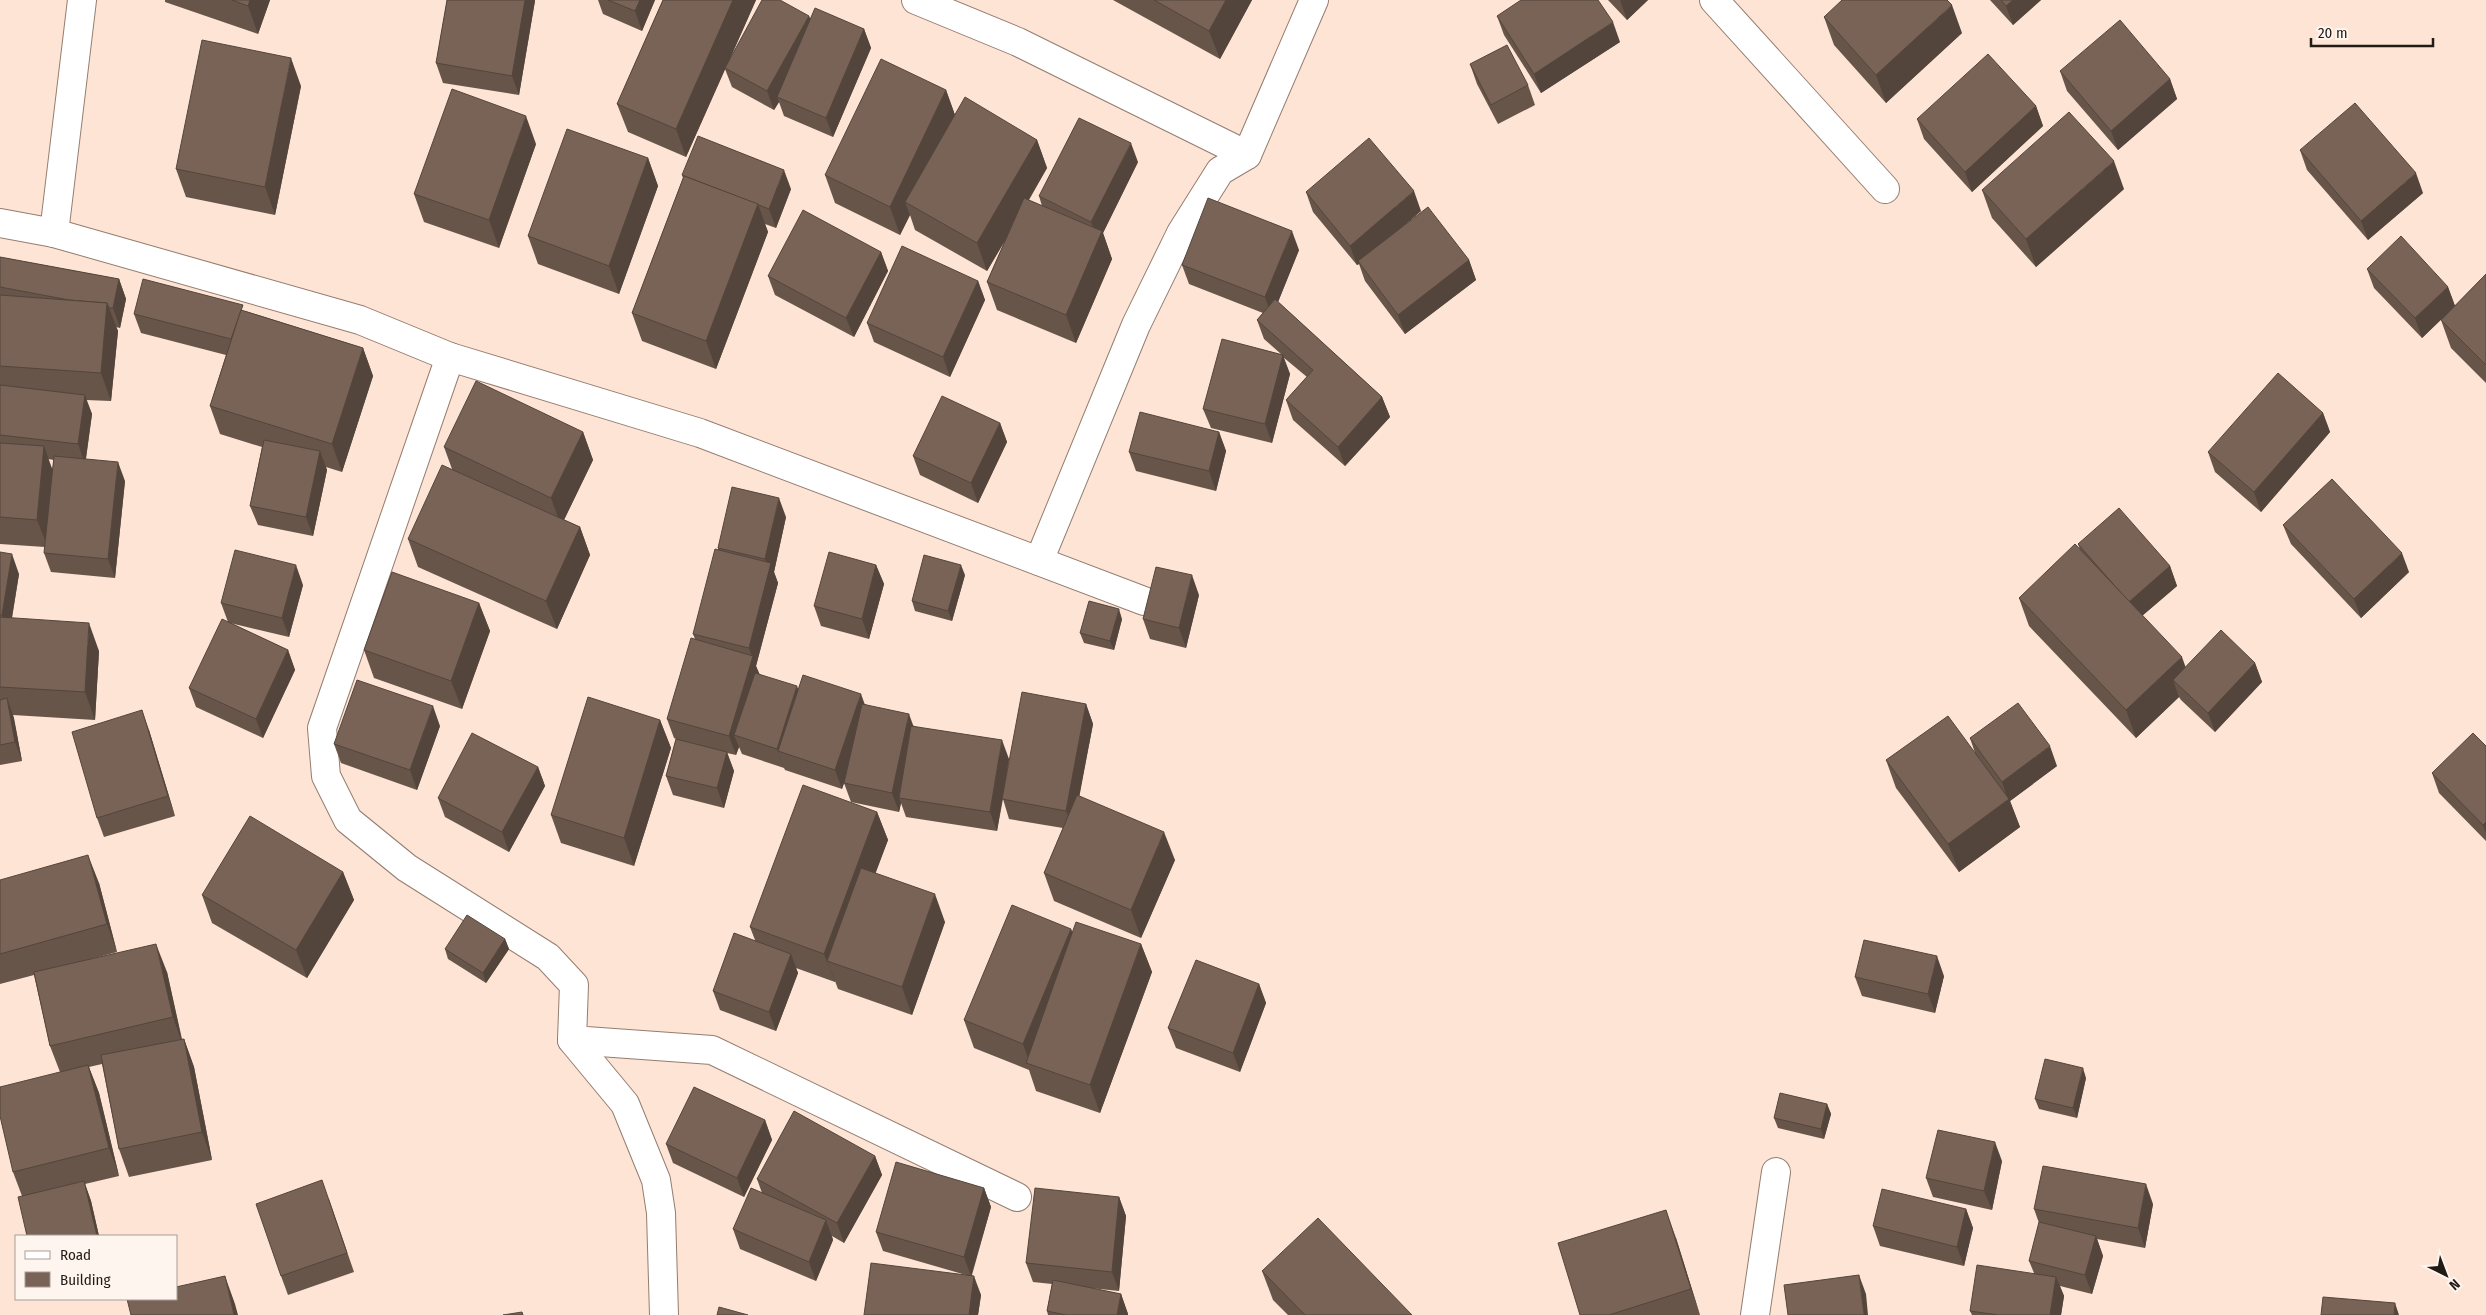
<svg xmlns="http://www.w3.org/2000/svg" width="2486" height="1315" font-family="'Fira Sans Condensed',sans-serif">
  <rect width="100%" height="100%" fill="#fde4d5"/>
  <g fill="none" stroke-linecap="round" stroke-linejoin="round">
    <!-- street casing -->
    <g stroke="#947d70" stroke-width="30">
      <g id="street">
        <polyline points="916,0 1018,42 1247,155"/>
        <polyline points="1714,0 1885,189"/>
        <polyline points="0,223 54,233 360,320 450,357 700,433 1144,601"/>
        <polyline points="54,233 82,0"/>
        <polyline points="450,357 322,728 326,776 348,820 407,868 548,957 574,985 572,1040 712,1050 1017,1197"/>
        <polyline points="1039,561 1136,325 1181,233 1220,171 1247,155 1314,0"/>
        <polyline points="572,1040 625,1104 656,1180 661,1213 664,1315"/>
        <polyline points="1755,1315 1776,1172"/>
      </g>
    </g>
    <!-- street -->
    <use href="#street" stroke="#fff" stroke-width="28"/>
  </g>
  <!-- wall -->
  <g fill="#67554a" fill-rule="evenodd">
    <polygon points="165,0 270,0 258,34 165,2"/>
    <polygon points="447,0 535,0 519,95 443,83 436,63"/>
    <polygon points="598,0 655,0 642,31 603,14"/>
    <polygon points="663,0 756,0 730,59 809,16 810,19 864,29 871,48 833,137 784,116 779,102 774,110 732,87 725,69 686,157 628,132 617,104"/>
    <polygon points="1113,0 1252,0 1220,59"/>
    <polygon points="1608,0 1648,0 1627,20"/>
    <polygon points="1990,0 2041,0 2013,25"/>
    <polygon points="1497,16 1620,42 1541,93 1504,35"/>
    <polygon points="1824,17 1962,33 1886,103 1834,45"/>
    <polygon points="1470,64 1528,85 1535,105 1498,124 1477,84"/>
    <polygon points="2060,71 2170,79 2177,99 2118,150 2067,91"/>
    <polygon points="301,86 275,215 186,197 176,169"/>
    <polygon points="946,90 955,115 1037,140 1047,168 1029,200 1042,206 1039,196 1138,162 1103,233 1112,259 1076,343 997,310 987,282 1005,241 987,271 915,230 910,215 900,235 835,203 825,175"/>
    <polygon points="2036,106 2043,126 1972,192 1924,139 1917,119"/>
    <polygon points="536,144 499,248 424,222 414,194"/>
    <polygon points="2300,150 2423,193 2368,240 2307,170"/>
    <polygon points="648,158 658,186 619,294 538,264 528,236"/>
    <polygon points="682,175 791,189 776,228 765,224 768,232 716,369 642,341 632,313 683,178"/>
    <polygon points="2124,189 2036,267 1992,218 1982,190"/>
    <polygon points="1306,192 1421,211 1398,231 1469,260 1476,280 1405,334 1365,281 1359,264 1357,265 1313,212"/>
    <polygon points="1299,250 1278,302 1382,397 1390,417 1345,466 1293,420 1286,400 1307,377 1283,357 1290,374 1272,443 1211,428 1203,409 1281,354 1264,339 1257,320 1263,313 1189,284 1182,265"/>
    <polygon points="881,252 888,271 854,337 775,295 768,276"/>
    <path d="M 0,257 L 119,279 L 126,299 L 120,328 L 116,327 L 118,331 L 111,401 L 86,400 L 92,414 L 86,459 L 125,481 L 115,578 L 51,572 L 44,553 L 45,547 L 0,544 ZM 48,459 L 54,460 L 52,471 Z"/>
    <polygon points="2367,269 2448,287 2455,306 2486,274 2486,383 2451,348 2441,320 2447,314 2422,338 2374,288"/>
    <polygon points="978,281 985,300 950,377 874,342 867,323"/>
    <polygon points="245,311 363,348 373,376 342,472 326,467 327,470 313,536 258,525 250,506 262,447 220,434 210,406 226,355 141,333 134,314"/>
    <polygon points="2323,413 2330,432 2261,512 2215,472 2208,452"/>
    <polygon points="1000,423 1007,442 978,503 920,475 913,456"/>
    <polygon points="583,432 593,460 564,520 580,527 590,555 557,629 418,567 408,539 452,469 444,447"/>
    <polygon points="1219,432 1226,451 1216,491 1136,471 1129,452"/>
    <polygon points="786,517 774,572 778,583 756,666 759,674 798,690 865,704 914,726 1009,759 1004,791 1086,704 1093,724 1079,796 1175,860 1141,938 1054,901 1044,873 1063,828 1009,819 1003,799 997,831 906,817 901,803 899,812 851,802 844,783 842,789 785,770 784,768 742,754 739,747 736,755 727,753 734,771 724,808 673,795 666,776 676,739 674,738 667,719 695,639 693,634 718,550 718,548"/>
    <polygon points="2283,525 2409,572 2361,618 2291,544"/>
    <polygon points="2078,544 2170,566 2177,586 2142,616 2186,668 2255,663 2262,682 2215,732 2181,700 2179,697 2136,738 2029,626 2019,598 2080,550"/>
    <polygon points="0,552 19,574 12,618 99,651 95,720 13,715 22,761 0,765"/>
    <polygon points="876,565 884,584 869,639 821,626 814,606"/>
    <polygon points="965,575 952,621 915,611 912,601"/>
    <polygon points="303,585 289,637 230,623 288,650 295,670 263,738 196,707 189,688 228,622 221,603"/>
    <polygon points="1199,595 1186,648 1150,639 1143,619"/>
    <polygon points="479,603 490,631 462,709 374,678 364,650"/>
    <polygon points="1122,619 1114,650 1084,643 1080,633"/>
    <polygon points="660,720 671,748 634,866 561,843 551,815"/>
    <polygon points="440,726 417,790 341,763 334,744"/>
    <polygon points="149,730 175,816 104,837 97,818"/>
    <polygon points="1970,738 2057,766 2010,801 2020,827 1959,872 1896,788 1886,760 1975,753"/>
    <polygon points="2486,746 2486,841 2439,793 2432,773"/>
    <polygon points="538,767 545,786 509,852 445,817 438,798"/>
    <polygon points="877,812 888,840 875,873 945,922 912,1015 838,989 835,981 835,982 796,968 798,973 776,1031 720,1010 713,991 755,940 750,927"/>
    <polygon points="343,872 354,900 307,978 212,923 202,895"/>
    <polygon points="0,880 99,883 117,952 91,959 167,972 182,1039 184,1039 194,1067 212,1160 129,1177 119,1149 102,1064 89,1067 99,1093 119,1176 85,1184 91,1201 99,1236 27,1236 22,1196 13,1172 60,1072 50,1046 34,975 0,984"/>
    <polygon points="1071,929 1072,932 1141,944 1152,972 1100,1113 1036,1091 1029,1070 974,1048 964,1020"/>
    <polygon points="505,939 509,949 486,983 448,959 445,949"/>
    <polygon points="1944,976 1935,1013 1862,996 1855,977"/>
    <polygon points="1259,984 1266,1003 1240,1072 1176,1048 1168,1028"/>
    <polygon points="2086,1078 2077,1118 2039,1109 2035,1099"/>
    <polygon points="1827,1104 1831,1114 1824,1139 1778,1128 1774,1118"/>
    <polygon points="765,1120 772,1140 744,1197 673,1163 666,1144"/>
    <polygon points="875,1156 882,1175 844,1243 832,1236 833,1240 816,1281 740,1249 733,1229 762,1193 757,1179"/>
    <polygon points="2002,1161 1992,1210 1933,1197 1926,1178"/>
    <polygon points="984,1188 991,1207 972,1275 981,1295 978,1315 864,1315 966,1275 883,1251 876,1232"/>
    <polygon points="1119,1197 1126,1216 1119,1291 1090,1288 1121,1294 1128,1314 1128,1315 1048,1315 1047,1311 1052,1284 1033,1282 1026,1263"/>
    <polygon points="329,1199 354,1272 288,1295 281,1276"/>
    <polygon points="2153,1204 2145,1248 2097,1239 2103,1256 2092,1294 2060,1286 2064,1296 2061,1315 1972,1315 1970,1311 2034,1273 2029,1261 2039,1223 2034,1209"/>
    <polygon points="1966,1209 1973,1228 1964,1266 1880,1246 1873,1226"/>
    <polygon points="1676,1238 1700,1315 1580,1315"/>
    <polygon points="1262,1271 1412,1315 1288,1315 1273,1300"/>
  </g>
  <!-- shaded-wall -->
  <g fill="#54453c">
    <polygon points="250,0 270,0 258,34 248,6"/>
    <polygon points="525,0 535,0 535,1 519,95 512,76"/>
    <polygon points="640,0 655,0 642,31 635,11"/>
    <polygon points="733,0 756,0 686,157 676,129"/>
    <polygon points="1226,0 1252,0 1220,59 1209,31"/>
    <polygon points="1620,0 1648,0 1627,20"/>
    <polygon points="2013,0 2041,0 2013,25 2006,6"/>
    <polygon points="1952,5 1962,33 1886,103 1876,75"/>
    <polygon points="809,16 816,35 777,97 779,102 774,110 767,91"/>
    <polygon points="1613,22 1620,42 1541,93 1534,74"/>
    <polygon points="864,29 871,48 833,137 826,118"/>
    <polygon points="291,58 301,86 275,215 265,187"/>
    <polygon points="2170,79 2177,99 2118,150 2111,131"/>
    <polygon points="946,90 956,118 905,202 910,215 900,235 890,207"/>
    <polygon points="2036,106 2043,126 1972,192 1965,172"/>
    <polygon points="526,116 536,144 499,248 489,220"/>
    <polygon points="1037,140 1047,168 987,271 977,243"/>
    <polygon points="1131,143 1138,162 1103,233 1112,259 1076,343 1066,315 1098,240 1091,222"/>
    <polygon points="648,158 658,186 619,294 609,266"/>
    <polygon points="2114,161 2124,189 2036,267 2026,239"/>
    <polygon points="784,170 791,189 776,228 769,209"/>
    <polygon points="2416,173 2423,193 2368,240 2361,221"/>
    <polygon points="1414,191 1421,211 1359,263 1358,261 1359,264 1357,265 1350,246"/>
    <polygon points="758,204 768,232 716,369 706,341"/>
    <polygon points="1292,231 1299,250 1272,317 1265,297"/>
    <polygon points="881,252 888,271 854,337 846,318"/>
    <polygon points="1469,260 1476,280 1405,334 1398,315"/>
    <polygon points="119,279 126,299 120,328 113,308"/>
    <polygon points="978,281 985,300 950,377 943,357"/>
    <polygon points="2448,287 2455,306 2422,338 2415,318"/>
    <polygon points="107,303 118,331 111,401 101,373"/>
    <polygon points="363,348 373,376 342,472 332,444"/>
    <polygon points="1283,355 1290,374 1272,443 1265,424"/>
    <polygon points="85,395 92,414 85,464 78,444"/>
    <polygon points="1382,397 1390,417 1345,466 1338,447"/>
    <polygon points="2323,413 2330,432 2261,512 2254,492"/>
    <polygon points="1000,423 1007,442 978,503 971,483"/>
    <polygon points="583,432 593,460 561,526 551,498"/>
    <polygon points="1219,432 1226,451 1216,491 1209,471"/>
    <polygon points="44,446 54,474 48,548 37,520"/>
    <polygon points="320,451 327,470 313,536 306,517"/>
    <polygon points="118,462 125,481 115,578 108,559"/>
    <polygon points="779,498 786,517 774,572 778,583 756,666 760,675 734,735 739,747 736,755 729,736 752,657 749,648 769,570 765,559"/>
    <polygon points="580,527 590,555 557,629 546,601"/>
    <polygon points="2402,553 2409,572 2361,618 2354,599"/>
    <polygon points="12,554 19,574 9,635 2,615"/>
    <polygon points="296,565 303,585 289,637 282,618"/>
    <polygon points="876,565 884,584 869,639 862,619"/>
    <polygon points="961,565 965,575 952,621 948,611"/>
    <polygon points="2170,566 2177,586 2136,621 2128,602"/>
    <polygon points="1192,575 1199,595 1186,648 1179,628"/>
    <polygon points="479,603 490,631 462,709 451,681"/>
    <polygon points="1119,609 1122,619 1114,650 1110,641"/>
    <polygon points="89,623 99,651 95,720 85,692"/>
    <polygon points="288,650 295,670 263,738 256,719"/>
    <polygon points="2182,657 2192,685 2173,680 2179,697 2136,738 2126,710"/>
    <polygon points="2255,663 2262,682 2215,732 2208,713"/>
    <polygon points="797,686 804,705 778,751 784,768 777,749"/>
    <polygon points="861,694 868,713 842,789 835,770"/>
    <polygon points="7,698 14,718 22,761 15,742"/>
    <polygon points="1086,704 1093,724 1073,830 1066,811"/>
    <polygon points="433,706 440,726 417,790 410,770"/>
    <polygon points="142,710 149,730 175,816 168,796"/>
    <polygon points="909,714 916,733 899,798 901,803 899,812 892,793"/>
    <polygon points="660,720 671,748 634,866 624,838"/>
    <polygon points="1002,740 1009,759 997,831 990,812"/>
    <polygon points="2050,746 2057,766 2010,801 2020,827 1959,872 1948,844 2008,800 2002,782"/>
    <polygon points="727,752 734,771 724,808 717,788"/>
    <polygon points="538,767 545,786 509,852 502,832"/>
    <polygon points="877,812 888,840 841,966 827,961 835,981 835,982 824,954"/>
    <polygon points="2486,822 2486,834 2483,825"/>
    <polygon points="1164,832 1175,860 1141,938 1131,910"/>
    <polygon points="88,855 99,883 117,952 107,924"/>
    <polygon points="343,872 354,900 307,978 296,950"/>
    <polygon points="935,894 945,922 912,1015 902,987"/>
    <polygon points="1071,929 1082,958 1030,1064 1023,1044"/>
    <polygon points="505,939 509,949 486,983 483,973"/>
    <polygon points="156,944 167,972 183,1046 173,1017"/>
    <polygon points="1141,944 1152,972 1100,1113 1090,1085"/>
    <polygon points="791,954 798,973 776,1031 769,1012"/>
    <polygon points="1937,956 1944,976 1935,1013 1928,994"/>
    <polygon points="1259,984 1266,1003 1240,1072 1233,1053"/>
    <polygon points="184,1039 194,1067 212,1160 202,1132"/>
    <polygon points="88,1065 99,1093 119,1176 109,1148"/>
    <polygon points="2083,1068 2086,1078 2077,1118 2073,1108"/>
    <polygon points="1827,1104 1831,1114 1824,1139 1821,1129"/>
    <polygon points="765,1120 772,1140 744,1197 737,1178"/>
    <polygon points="1995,1142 2002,1161 1992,1210 1984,1191"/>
    <polygon points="875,1156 882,1175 844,1243 837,1223"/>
    <polygon points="84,1181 91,1201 99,1236 97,1236"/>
    <polygon points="2146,1184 2153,1204 2145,1248 2138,1228"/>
    <polygon points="984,1188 991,1207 971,1276 964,1257"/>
    <polygon points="1119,1197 1126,1216 1119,1291 1112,1272"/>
    <polygon points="1966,1209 1973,1228 1964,1266 1957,1247"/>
    <polygon points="1666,1210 1676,1238 1700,1315 1691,1289"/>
    <polygon points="826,1220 833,1240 816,1281 809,1262"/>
    <polygon points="2096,1236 2103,1256 2092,1294 2085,1275"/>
    <polygon points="1859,1275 1866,1294 1868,1315 1864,1315"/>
    <polygon points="225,1276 235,1304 238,1315 234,1315"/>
    <polygon points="974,1276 981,1295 978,1315 969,1315"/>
    <polygon points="2056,1277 2064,1296 2061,1315 2050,1315"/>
    <polygon points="1121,1294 1128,1314 1128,1315 1117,1315"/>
    <polygon points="2395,1303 2399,1315 2394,1315"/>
  </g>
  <!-- building -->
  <g fill="#786356" stroke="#54453c">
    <polygon points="232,0 250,0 248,6"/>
    <polygon points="447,0 525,0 512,76 436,63"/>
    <polygon points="608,0 640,0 635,11"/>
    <polygon points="663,0 733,0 676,129 617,104"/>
    <polygon points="762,0 780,0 809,16 767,91 725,68"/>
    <polygon points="1154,0 1226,0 1209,31"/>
    <polygon points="1521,0 1598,0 1613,22 1534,74 1497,16"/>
    <polygon points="1842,0 1947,0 1952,5 1876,75 1824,17"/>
    <polygon points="2001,0 2013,0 2006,6"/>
    <polygon points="815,8 864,29 826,118 777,97"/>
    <polygon points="2120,20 2170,79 2111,131 2060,71"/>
    <polygon points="202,40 291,58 265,187 176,169"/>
    <polygon points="1507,45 1528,85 1491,105 1470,64"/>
    <polygon points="1988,54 2036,106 1965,172 1917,119"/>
    <polygon points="881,59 946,90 890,207 825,175"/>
    <polygon points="452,89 526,116 489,220 414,194"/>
    <polygon points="965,97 1037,140 977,243 905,202"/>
    <polygon points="2355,103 2416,173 2361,221 2300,150"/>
    <polygon points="2069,112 2114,161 2026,239 1982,190"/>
    <polygon points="1079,118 1131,143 1091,222 1039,196"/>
    <polygon points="567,129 648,158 609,266 528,236"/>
    <polygon points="698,136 784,170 769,209 682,175"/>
    <polygon points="1369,138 1414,191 1350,246 1306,192"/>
    <polygon points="684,176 758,204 706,341 632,313"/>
    <polygon points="1024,198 1102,231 1066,315 987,282"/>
    <polygon points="1208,198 1292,231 1265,297 1182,265"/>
    <polygon points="1428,207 1469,260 1398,315 1358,261"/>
    <polygon points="803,210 881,252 846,318 768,276"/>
    <polygon points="2401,236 2448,287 2415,318 2367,269"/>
    <polygon points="902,246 978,281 943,357 867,323"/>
    <polygon points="0,257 119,279 113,308 109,308 107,303 69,300 0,287"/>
    <polygon points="2486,274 2486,365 2441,320"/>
    <polygon points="143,279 243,305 231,339 134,314"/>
    <polygon points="0,295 107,303 101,373 0,366"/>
    <polygon points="1275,299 1382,397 1338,447 1286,400 1313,370 1257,320"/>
    <polygon points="241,310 363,348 332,444 210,406"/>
    <polygon points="1222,339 1283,355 1265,424 1203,409"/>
    <polygon points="2278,373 2323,413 2254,492 2208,452"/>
    <polygon points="476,381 583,432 551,498 444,447"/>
    <polygon points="0,385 85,395 78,444 0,435"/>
    <polygon points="942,396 1000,423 971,483 913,456"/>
    <polygon points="1140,412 1219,432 1209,471 1129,452"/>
    <polygon points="264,440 320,451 306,517 250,506"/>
    <polygon points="0,443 44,446 37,520 0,517"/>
    <polygon points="54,456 118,462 108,559 44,553"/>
    <polygon points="442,465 580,527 546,601 408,539"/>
    <polygon points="2332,479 2402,553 2354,599 2283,525"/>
    <polygon points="732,487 779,498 765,559 718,548"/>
    <polygon points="2119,508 2170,566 2129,602 2078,544"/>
    <polygon points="2075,544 2182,657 2126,710 2019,598"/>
    <polygon points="715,549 771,563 749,648 693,634"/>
    <polygon points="235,550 296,565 282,618 221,603"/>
    <polygon points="0,552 12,554 2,615 0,615"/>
    <polygon points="829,552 876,565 862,619 814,606"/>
    <polygon points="924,555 961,565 948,611 912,601"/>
    <polygon points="1156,567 1192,575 1179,628 1143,619"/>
    <polygon points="392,572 479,603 451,681 364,650"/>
    <polygon points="1089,601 1119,609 1110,641 1080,633"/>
    <polygon points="0,617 89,623 85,692 0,687"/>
    <polygon points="222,619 288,650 256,719 189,688"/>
    <polygon points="2221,630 2255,663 2208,713 2173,680"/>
    <polygon points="691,638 753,656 729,736 667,719"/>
    <polygon points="755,673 797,686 777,749 734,735"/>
    <polygon points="803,675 861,694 835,770 778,751"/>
    <polygon points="357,680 433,706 410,770 334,744"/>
    <polygon points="1022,692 1086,704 1066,811 1002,799"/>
    <polygon points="588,697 660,720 624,838 551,815"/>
    <polygon points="7,698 15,742 0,745 0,700"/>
    <polygon points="2018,703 2050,746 2002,782 1970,738"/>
    <polygon points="862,704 909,714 892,793 844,783"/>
    <polygon points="142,710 168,796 97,818 72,732"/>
    <polygon points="1948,716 2009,799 1948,844 1886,760"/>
    <polygon points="911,726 1002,740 990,812 899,798"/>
    <polygon points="472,733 538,767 502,832 438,798"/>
    <polygon points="2473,733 2486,746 2486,822 2483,825 2432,773"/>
    <polygon points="676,739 727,752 717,788 666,776"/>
    <polygon points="803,785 877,812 824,954 750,927"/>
    <polygon points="1077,795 1164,832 1131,910 1044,873"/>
    <polygon points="250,816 343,872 296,950 202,895"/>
    <polygon points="88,855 107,924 0,954 0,880"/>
    <polygon points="861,868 935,894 902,987 827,961"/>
    <polygon points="1012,905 1071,929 1023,1044 964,1020"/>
    <polygon points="467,915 505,939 483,973 445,949"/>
    <polygon points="1076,922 1141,944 1090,1085 1026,1063"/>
    <polygon points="734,933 791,954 769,1012 713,991"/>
    <polygon points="1864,940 1937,956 1928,994 1855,977"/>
    <polygon points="156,944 173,1017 50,1046 34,972"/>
    <polygon points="1196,960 1259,984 1233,1053 1168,1028"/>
    <polygon points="184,1039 202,1132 119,1149 101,1055"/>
    <polygon points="2045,1059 2083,1068 2073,1108 2035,1099"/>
    <polygon points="88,1065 109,1148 13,1172 0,1116 0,1087"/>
    <polygon points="694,1087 765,1120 737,1178 666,1144"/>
    <polygon points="1780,1093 1827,1104 1821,1129 1774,1118"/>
    <polygon points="794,1111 875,1156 837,1223 757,1179"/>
    <polygon points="1938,1130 1995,1142 1984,1191 1926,1178"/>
    <polygon points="896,1162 984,1188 964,1257 876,1232"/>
    <polygon points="2043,1166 2146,1184 2138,1228 2034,1209"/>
    <polygon points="322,1180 347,1253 281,1276 256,1204"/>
    <polygon points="84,1181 97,1236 27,1236 18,1197"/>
    <polygon points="751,1188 826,1220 809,1262 733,1229"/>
    <polygon points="1035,1188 1119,1197 1112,1272 1026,1263"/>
    <polygon points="1882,1189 1966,1209 1957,1247 1873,1226"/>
    <polygon points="1666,1210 1691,1289 1609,1315 1580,1315 1558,1243"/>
    <polygon points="1318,1218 1412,1315 1305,1315 1262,1271"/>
    <polygon points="2039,1222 2096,1236 2085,1275 2029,1261"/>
    <polygon points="871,1263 974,1276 969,1315 864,1315"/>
    <polygon points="1977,1265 2056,1277 2050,1315 1998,1315 1970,1311"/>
    <polygon points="1859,1275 1864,1315 1788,1315 1784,1285"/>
    <polygon points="225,1276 234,1315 131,1315 127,1299 176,1299 176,1287"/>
    <polygon points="1053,1280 1121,1294 1117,1315 1066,1315 1047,1311"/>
    <polygon points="2323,1297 2395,1303 2394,1315 2321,1315"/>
    <polygon points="719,1307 748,1315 717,1315"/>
    <polygon points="522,1312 523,1315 503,1315"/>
  </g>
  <!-- legend -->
  <rect x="15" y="1235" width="162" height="65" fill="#fff5ef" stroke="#a79d98"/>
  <rect x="25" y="1251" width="25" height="8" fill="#ffffff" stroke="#a79d98"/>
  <text x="60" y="1260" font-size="15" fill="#221a15">Road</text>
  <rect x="25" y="1272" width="25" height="15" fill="#786356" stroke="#a79d98"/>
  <text x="60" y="1285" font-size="15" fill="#221a15">Building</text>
  <!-- north arrow -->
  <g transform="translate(2446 1275) rotate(138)" stroke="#fff5ef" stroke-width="4" paint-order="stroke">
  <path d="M0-4L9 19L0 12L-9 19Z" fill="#221a15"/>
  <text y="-8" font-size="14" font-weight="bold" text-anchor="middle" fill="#221a15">N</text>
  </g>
  <!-- scale -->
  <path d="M2311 38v8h122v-8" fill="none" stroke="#221a15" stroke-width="2.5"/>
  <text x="2318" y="38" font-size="15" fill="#221a15" stroke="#fff5ef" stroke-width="4" paint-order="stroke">20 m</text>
</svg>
